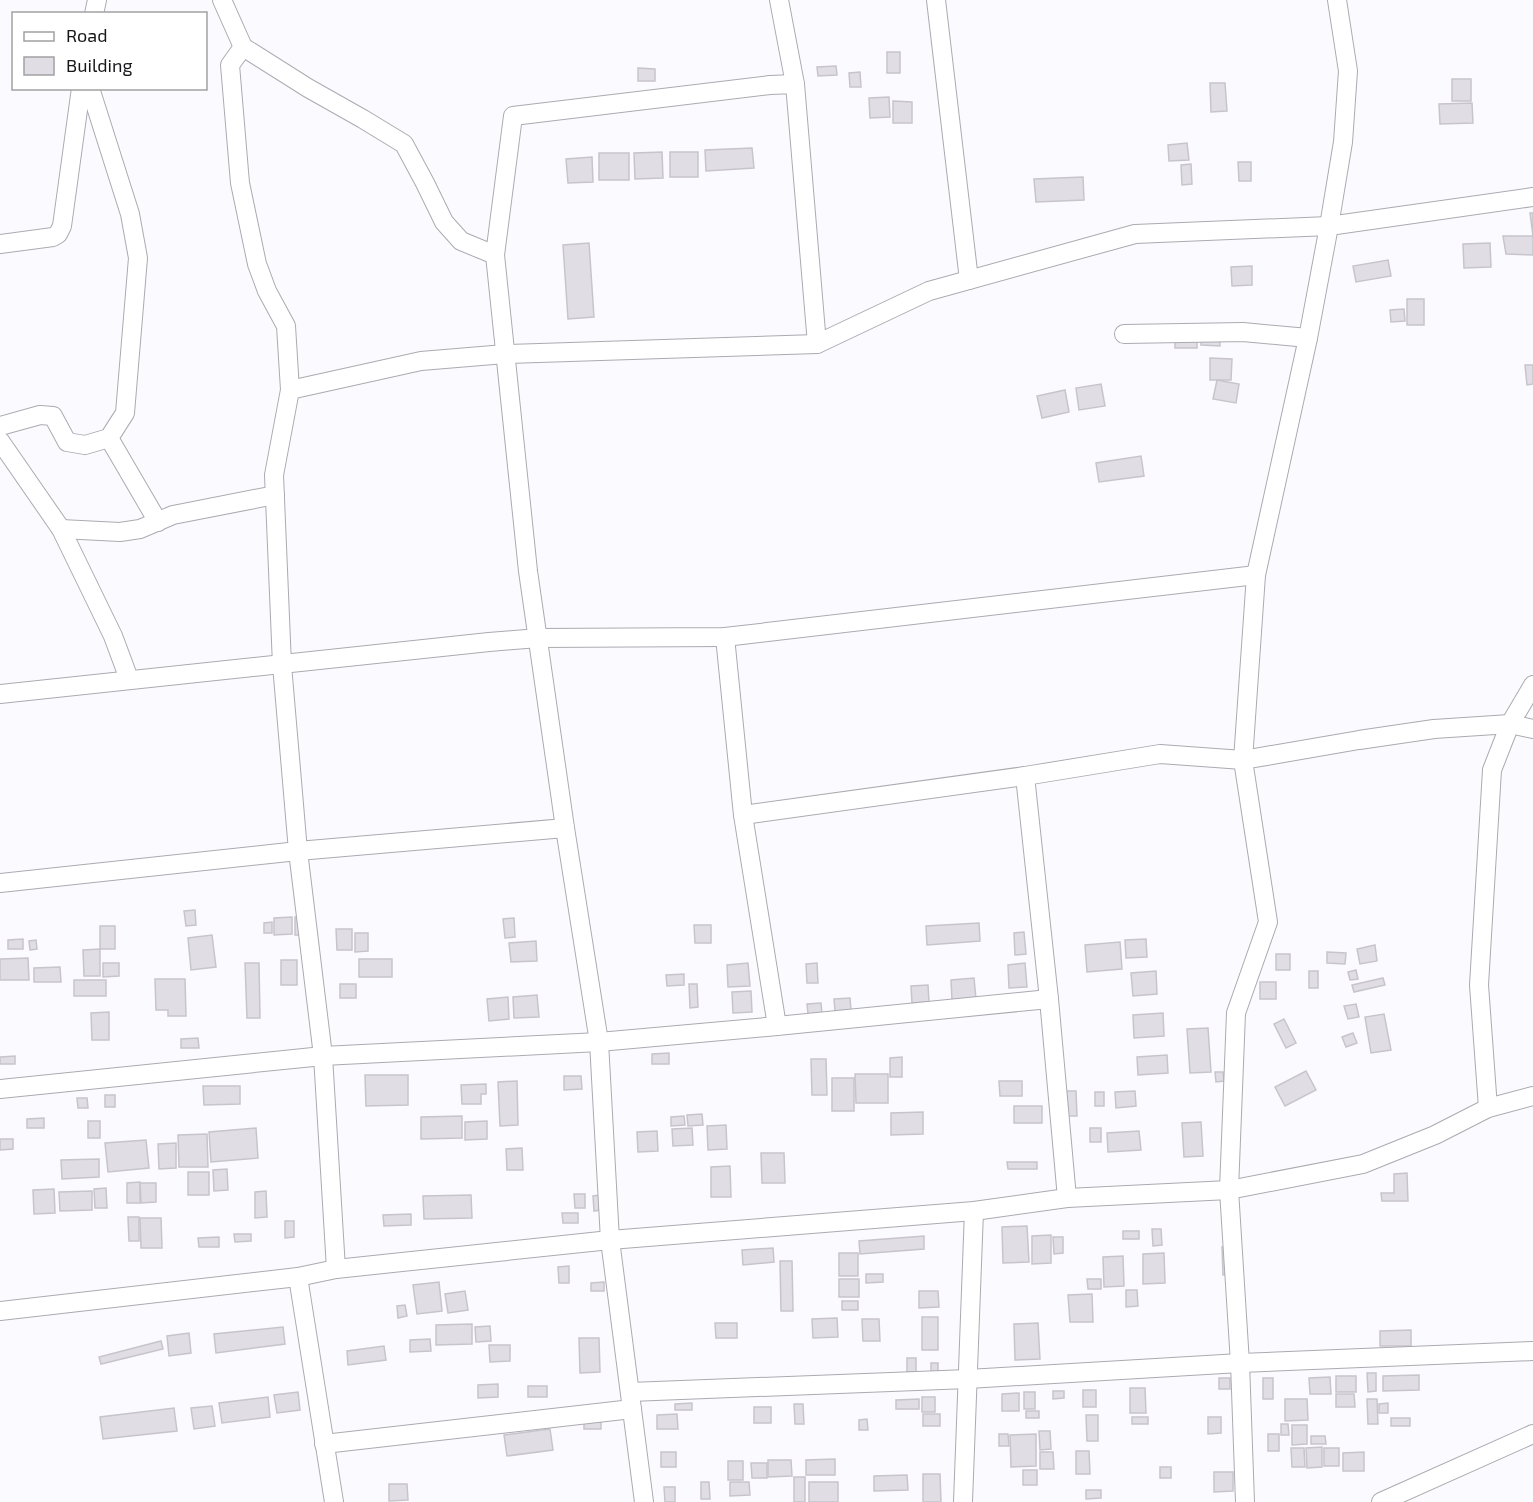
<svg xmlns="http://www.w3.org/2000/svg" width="1533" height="1502" font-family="'Exo 2',sans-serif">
  <rect width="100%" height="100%" fill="#fbfaff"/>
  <!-- building -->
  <g fill="#e0dee4" stroke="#c7c5cb" stroke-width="1.5">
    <rect x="887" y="52" width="13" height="21"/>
    <polygon points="836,66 837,75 818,76 817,67"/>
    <polygon points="638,68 655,69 655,81 638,81"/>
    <polygon points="860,72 861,87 850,87 849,73"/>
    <rect x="1452" y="79" width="19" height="22"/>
    <polygon points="1210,83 1225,83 1227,111 1211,112"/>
    <polygon points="889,97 890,117 870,118 869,98"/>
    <polygon points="893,101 912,102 912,123 893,123"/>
    <polygon points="1472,103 1473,123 1440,124 1439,104"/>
    <polygon points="1187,143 1189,160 1169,161 1168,145"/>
    <polygon points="752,148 754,168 706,171 705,150"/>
    <polygon points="662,152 663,178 635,179 634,153"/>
    <rect x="670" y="152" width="28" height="25"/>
    <rect x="599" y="153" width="30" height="27"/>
    <polygon points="592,157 593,182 568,183 566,159"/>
    <polygon points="1238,162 1251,162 1251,181 1239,181"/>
    <polygon points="1191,164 1192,184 1182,185 1181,165"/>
    <polygon points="1083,177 1084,200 1036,202 1034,179"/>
    <polygon points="1530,213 1533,213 1533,255 1506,254 1503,236 1533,236"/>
    <polygon points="589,243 594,317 568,319 563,245"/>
    <polygon points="1490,243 1491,267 1464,268 1463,244"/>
    <polygon points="1388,260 1391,276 1356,282 1353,266"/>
    <polygon points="1252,266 1252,285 1232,286 1231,267"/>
    <rect x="1407" y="299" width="17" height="26"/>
    <polygon points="1404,309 1405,321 1391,322 1390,310"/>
    <polygon points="1201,334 1220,334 1220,346 1201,345"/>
    <polygon points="1175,337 1197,338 1197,348 1175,348"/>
    <polygon points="1210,358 1232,359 1231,380 1210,380"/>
    <polygon points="1525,365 1533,365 1533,384 1527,385"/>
    <polygon points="1217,380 1239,384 1236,403 1213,399"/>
    <polygon points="1101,384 1105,406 1079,410 1076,388"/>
    <polygon points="1065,390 1069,412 1042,418 1037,396"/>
    <polygon points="1141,456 1144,476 1099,482 1096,463"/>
    <polygon points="195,910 196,925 186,926 184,911"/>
    <polygon points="292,917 292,934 274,935 274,918"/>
    <polygon points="295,917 304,917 305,935 295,935"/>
    <polygon points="514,918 515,937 505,938 503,919"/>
    <polygon points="272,922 272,933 264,933 264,923"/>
    <polygon points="979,923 980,941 927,945 926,926"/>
    <polygon points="694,925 711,925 711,943 695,943"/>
    <rect x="100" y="926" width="15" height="23"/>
    <polygon points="336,929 352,929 352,950 337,950"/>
    <polygon points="1024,932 1026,954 1015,955 1014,933"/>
    <polygon points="355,933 368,933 368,951 355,952"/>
    <polygon points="212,935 216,967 191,970 188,938"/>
    <polygon points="23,939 23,949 8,949 8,940"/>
    <polygon points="1146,939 1147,957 1126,958 1125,940"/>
    <polygon points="36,940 37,949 30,950 29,941"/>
    <polygon points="536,941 537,961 511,962 509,943"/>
    <polygon points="1120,942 1122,969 1087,972 1085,945"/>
    <polygon points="1375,945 1377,961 1360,964 1357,949"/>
    <polygon points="100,949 100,976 84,976 83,950"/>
    <polygon points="1327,952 1346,953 1345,964 1327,963"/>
    <rect x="1276" y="954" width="14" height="16"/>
    <polygon points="28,958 29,980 0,980 0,959"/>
    <rect x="359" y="959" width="33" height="18"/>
    <rect x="281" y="960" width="16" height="25"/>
    <polygon points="103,963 119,963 119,976 103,977"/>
    <polygon points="245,963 259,963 260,1018 247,1018"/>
    <polygon points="748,963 750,986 728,987 727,965"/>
    <polygon points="817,963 818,983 807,983 806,964"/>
    <polygon points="1025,963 1027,987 1009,988 1008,965"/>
    <polygon points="60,967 61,982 34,982 34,968"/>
    <polygon points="1356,970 1358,979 1350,980 1348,972"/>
    <polygon points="1156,971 1157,994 1133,996 1131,973"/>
    <rect x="1309" y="971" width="9" height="17"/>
    <polygon points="684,974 684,985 667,986 666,975"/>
    <polygon points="974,978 976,999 952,1000 951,980"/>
    <polygon points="1383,978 1385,985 1354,992 1352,985"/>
    <polygon points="155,979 185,979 186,1016 168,1016 168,1010 156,1010"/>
    <rect x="74" y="980" width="32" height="16"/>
    <rect x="1260" y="982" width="16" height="17"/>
    <rect x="340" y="984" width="16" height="14"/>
    <polygon points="689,984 697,984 698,1007 690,1008"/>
    <polygon points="928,985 929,1002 912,1003 911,986"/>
    <polygon points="751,991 752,1012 733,1013 732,992"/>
    <polygon points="537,995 539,1017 514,1018 513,997"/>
    <polygon points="508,997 509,1019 489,1021 487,999"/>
    <polygon points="850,998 851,1010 835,1011 834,999"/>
    <polygon points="821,1003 822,1014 808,1014 807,1004"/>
    <polygon points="1356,1004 1359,1017 1348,1019 1344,1006"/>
    <polygon points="109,1012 109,1040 92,1040 91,1013"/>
    <polygon points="1163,1013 1164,1036 1134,1038 1133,1015"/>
    <polygon points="1384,1014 1391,1050 1371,1053 1365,1017"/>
    <polygon points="1284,1019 1296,1043 1286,1048 1274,1024"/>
    <polygon points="1208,1028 1211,1072 1190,1073 1187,1029"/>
    <polygon points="1353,1033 1357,1043 1346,1047 1342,1037"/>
    <polygon points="198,1038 199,1048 181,1048 181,1039"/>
    <polygon points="669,1053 669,1064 652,1064 652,1054"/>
    <polygon points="1167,1055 1168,1073 1138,1075 1137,1057"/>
    <polygon points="15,1056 15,1064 0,1064 0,1057"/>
    <polygon points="902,1057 902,1077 890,1077 890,1058"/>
    <polygon points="811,1059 826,1059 827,1095 812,1095"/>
    <polygon points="1306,1071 1316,1090 1285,1106 1275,1087"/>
    <polygon points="1215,1072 1223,1072 1224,1081 1216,1082"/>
    <polygon points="855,1074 888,1074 888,1103 856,1103"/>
    <polygon points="365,1075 408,1075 408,1105 366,1106"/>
    <polygon points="564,1076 581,1076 582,1089 564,1090"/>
    <rect x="832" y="1078" width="22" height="33"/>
    <polygon points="517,1081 518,1125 500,1126 498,1082"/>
    <polygon points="999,1081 1022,1081 1022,1096 1000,1096"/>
    <polygon points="486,1084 486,1094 481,1094 481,1104 462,1104 461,1085"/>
    <polygon points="203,1086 240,1086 240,1104 204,1105"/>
    <polygon points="1064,1091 1076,1091 1077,1116 1064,1116"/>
    <polygon points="1135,1091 1136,1106 1116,1108 1115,1092"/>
    <rect x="1095" y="1092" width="9" height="14"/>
    <rect x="105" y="1095" width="10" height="12"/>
    <polygon points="77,1098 87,1098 88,1108 78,1108"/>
    <rect x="1014" y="1106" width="28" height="17"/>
    <polygon points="923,1112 923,1134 891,1135 891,1113"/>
    <polygon points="702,1114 703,1125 688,1126 687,1115"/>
    <polygon points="462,1116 462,1138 421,1139 421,1117"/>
    <polygon points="684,1116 685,1125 671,1126 671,1117"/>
    <polygon points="44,1118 44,1128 27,1128 27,1119"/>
    <rect x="88" y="1121" width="12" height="17"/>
    <polygon points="487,1121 487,1139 465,1140 465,1122"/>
    <polygon points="1201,1122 1203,1156 1184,1157 1182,1123"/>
    <polygon points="726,1125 727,1149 708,1150 707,1126"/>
    <polygon points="256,1128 258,1158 211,1162 209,1132"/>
    <polygon points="692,1128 693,1145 673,1146 672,1129"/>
    <rect x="1090" y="1128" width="11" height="14"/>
    <polygon points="657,1131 658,1151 638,1152 637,1132"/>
    <polygon points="1139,1131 1141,1150 1108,1152 1107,1133"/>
    <polygon points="207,1134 208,1167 179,1167 178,1135"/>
    <polygon points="0,1139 13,1139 13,1149 0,1150"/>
    <polygon points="146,1140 149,1168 108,1172 105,1143"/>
    <polygon points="176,1143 176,1168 159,1169 158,1144"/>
    <polygon points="522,1148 523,1170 507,1170 506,1149"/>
    <polygon points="761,1153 784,1153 785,1183 762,1183"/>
    <polygon points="99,1159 99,1177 62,1179 61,1160"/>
    <polygon points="1007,1162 1037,1162 1037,1169 1008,1169"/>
    <polygon points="730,1166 731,1197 711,1197 711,1167"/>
    <polygon points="227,1169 228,1190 214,1191 213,1170"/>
    <rect x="188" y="1172" width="21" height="23"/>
    <polygon points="1407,1173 1408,1201 1382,1201 1381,1193 1394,1193 1394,1174"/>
    <polygon points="140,1182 140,1203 127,1203 127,1183"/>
    <polygon points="140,1183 156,1183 156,1202 141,1203"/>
    <polygon points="106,1188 107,1208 95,1208 94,1189"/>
    <polygon points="54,1189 55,1213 34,1214 33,1190"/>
    <polygon points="92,1191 92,1210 60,1211 59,1192"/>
    <polygon points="266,1191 267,1217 255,1218 255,1192"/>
    <polygon points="574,1194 585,1194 585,1208 575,1208"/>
    <polygon points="471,1195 472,1218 424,1219 423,1196"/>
    <polygon points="600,1195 600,1210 594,1211 593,1196"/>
    <polygon points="562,1213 578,1213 578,1223 563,1223"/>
    <polygon points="411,1214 411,1225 384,1226 383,1215"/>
    <polygon points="128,1217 139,1217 139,1241 129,1241"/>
    <polygon points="140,1218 161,1218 162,1248 141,1248"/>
    <polygon points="285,1221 294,1221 294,1237 285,1238"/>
    <polygon points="1027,1226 1029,1262 1003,1263 1002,1227"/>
    <polygon points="1152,1229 1161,1229 1162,1245 1153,1246"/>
    <rect x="1123" y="1231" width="16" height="8"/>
    <polygon points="234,1234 251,1234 251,1241 235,1242"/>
    <polygon points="1051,1235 1051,1263 1032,1264 1032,1236"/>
    <polygon points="924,1236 924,1249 860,1254 859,1241"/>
    <polygon points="219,1237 219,1247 199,1247 198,1238"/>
    <polygon points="1053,1237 1063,1237 1063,1253 1054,1254"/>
    <polygon points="1222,1247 1230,1247 1231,1274 1223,1275"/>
    <polygon points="773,1248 774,1262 743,1265 742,1250"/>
    <rect x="839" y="1253" width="19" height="23"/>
    <polygon points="1164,1253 1165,1283 1143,1284 1143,1254"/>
    <polygon points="1123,1256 1124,1286 1104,1287 1103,1257"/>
    <polygon points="780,1261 792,1261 793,1311 781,1311"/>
    <polygon points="569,1266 569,1283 559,1283 558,1267"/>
    <polygon points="866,1274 883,1274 883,1282 866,1283"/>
    <rect x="839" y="1279" width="20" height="18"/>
    <polygon points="1087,1279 1101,1279 1101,1289 1088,1289"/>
    <polygon points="439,1282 442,1311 417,1314 413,1285"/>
    <polygon points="604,1282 604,1291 591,1291 591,1283"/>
    <polygon points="1126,1290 1137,1290 1138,1306 1126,1307"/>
    <polygon points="465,1291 468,1310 448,1313 445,1294"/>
    <polygon points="919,1291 938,1291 939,1307 919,1308"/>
    <polygon points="1092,1294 1093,1322 1070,1322 1068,1295"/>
    <rect x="842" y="1301" width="16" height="9"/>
    <polygon points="405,1305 407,1316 398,1318 397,1306"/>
    <rect x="922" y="1317" width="16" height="33"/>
    <polygon points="837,1318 838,1337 813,1338 812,1319"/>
    <polygon points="862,1319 879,1319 880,1341 863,1341"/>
    <polygon points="715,1323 737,1323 737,1338 716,1338"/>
    <polygon points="1038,1323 1040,1359 1015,1360 1014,1324"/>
    <polygon points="472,1324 472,1344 436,1345 436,1325"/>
    <polygon points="490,1326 491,1341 476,1342 475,1327"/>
    <polygon points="283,1327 285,1344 216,1353 214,1334"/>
    <polygon points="1411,1330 1411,1346 1380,1346 1380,1331"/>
    <polygon points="189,1333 191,1353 169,1356 167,1336"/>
    <polygon points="579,1338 599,1338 600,1372 580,1373"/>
    <polygon points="430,1339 431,1351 410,1352 410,1340"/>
    <polygon points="161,1341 163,1349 101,1364 99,1357"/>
    <polygon points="489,1345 510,1345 510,1361 490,1362"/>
    <polygon points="384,1346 386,1360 348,1365 347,1351"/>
    <rect x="907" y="1358" width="9" height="14"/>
    <rect x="931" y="1363" width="7" height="10"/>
    <polygon points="1367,1373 1376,1373 1376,1391 1368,1392"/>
    <polygon points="1419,1375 1419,1390 1383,1391 1383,1376"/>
    <rect x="1336" y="1376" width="20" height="16"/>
    <polygon points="1330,1377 1331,1394 1310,1394 1309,1378"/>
    <rect x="1219" y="1378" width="11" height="11"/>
    <rect x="1263" y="1378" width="10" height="21"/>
    <polygon points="498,1384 498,1397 478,1398 478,1385"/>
    <rect x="528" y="1386" width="19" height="11"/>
    <polygon points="1130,1388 1145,1388 1146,1413 1130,1413"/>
    <rect x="1083" y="1390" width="13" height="17"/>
    <polygon points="1053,1391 1064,1391 1064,1398 1053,1399"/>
    <polygon points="298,1392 300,1410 277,1413 274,1395"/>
    <rect x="1024" y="1392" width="11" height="17"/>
    <polygon points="1019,1393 1019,1411 1002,1411 1002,1394"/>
    <polygon points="1336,1394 1354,1394 1355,1407 1336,1407"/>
    <polygon points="268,1397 270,1417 222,1423 219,1403"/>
    <rect x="922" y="1397" width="13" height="15"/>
    <polygon points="919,1399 919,1409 896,1409 896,1400"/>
    <polygon points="1285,1399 1307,1399 1308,1420 1285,1421"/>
    <polygon points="1367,1399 1377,1399 1378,1424 1368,1424"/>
    <polygon points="692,1403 692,1410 675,1410 675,1404"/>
    <polygon points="1388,1403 1388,1413 1379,1413 1379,1404"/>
    <polygon points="794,1404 803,1404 804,1424 795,1424"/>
    <polygon points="212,1406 215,1426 194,1429 191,1408"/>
    <rect x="754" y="1407" width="17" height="16"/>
    <polygon points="174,1408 177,1431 103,1439 100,1417"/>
    <rect x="1026" y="1411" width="13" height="7"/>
    <polygon points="677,1414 678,1429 657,1429 657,1415"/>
    <rect x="923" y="1414" width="17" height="12"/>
    <polygon points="1086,1415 1098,1415 1098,1441 1087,1441"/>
    <rect x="1132" y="1417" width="16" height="7"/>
    <polygon points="1208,1417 1221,1417 1221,1433 1208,1434"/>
    <rect x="1391" y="1418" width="19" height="8"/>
    <rect x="584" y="1419" width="17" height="10"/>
    <polygon points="867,1419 868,1430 859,1430 859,1420"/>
    <polygon points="1281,1424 1288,1424 1289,1435 1281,1435"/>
    <polygon points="1292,1425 1307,1425 1307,1444 1292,1445"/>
    <polygon points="550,1429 553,1450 507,1456 504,1435"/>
    <polygon points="1039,1431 1050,1431 1051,1449 1040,1450"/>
    <polygon points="999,1434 1008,1434 1009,1446 999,1446"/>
    <polygon points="1036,1434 1036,1466 1011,1467 1010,1435"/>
    <rect x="1268" y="1434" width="11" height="17"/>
    <polygon points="1311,1436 1325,1436 1326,1444 1311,1444"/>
    <polygon points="1322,1447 1322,1467 1307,1468 1306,1448"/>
    <polygon points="1291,1448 1304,1448 1305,1467 1292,1467"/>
    <rect x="1324" y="1448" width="15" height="18"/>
    <polygon points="1076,1451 1089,1451 1090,1474 1076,1474"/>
    <rect x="661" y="1452" width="15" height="15"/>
    <polygon points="1040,1452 1053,1452 1054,1469 1040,1469"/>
    <polygon points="1364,1452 1364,1471 1343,1471 1343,1453"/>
    <polygon points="835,1459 835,1475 806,1475 806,1460"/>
    <polygon points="768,1460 791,1460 792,1476 768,1477"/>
    <rect x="728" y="1461" width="15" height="19"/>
    <polygon points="751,1463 767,1463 767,1478 752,1478"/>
    <rect x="1160" y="1467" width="11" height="11"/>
    <rect x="1023" y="1470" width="14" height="15"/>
    <polygon points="1214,1472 1233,1472 1233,1491 1214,1492"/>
    <polygon points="923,1474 940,1474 941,1502 923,1502"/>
    <polygon points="907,1475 908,1490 874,1491 874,1476"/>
    <rect x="794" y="1477" width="11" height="25"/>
    <polygon points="701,1482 709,1482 710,1499 701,1499"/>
    <polygon points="730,1482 749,1482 750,1495 730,1496"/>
    <rect x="809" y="1482" width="29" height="20"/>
    <polygon points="389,1484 407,1484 408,1500 389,1501"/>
    <polygon points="664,1487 675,1487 675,1502 665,1502"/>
    <polygon points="1086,1490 1101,1490 1101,1498 1086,1499"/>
  </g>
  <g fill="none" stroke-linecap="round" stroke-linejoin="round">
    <!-- street casing -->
    <g stroke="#acaab0" stroke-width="20">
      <g id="street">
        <polyline points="222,0 243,47 308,88 363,119 404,144 425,183 444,222 461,241 495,255"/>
        <polyline points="779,0 795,84"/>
        <polyline points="936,0 969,280"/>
        <polyline points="94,14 97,0"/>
        <polyline points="243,47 230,65 240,183 257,264 267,291 286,326 290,390 274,475 282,665 298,851 323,1056 336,1269"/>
        <polyline points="0,244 53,237 58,234 62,226 81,88"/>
        <polyline points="1124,334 1243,332 1308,338"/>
        <polyline points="290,390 421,361 505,354 817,344"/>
        <polyline points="0,426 40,415 53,416 67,442 85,445 109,438 125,413 138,258 130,214 90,88"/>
        <polyline points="109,438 158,522"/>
        <polyline points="0,441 61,529 113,636 129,679"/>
        <polyline points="61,529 120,532 140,529 173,515 275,495"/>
        <polyline points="725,637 743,815 777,1026"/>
        <polyline points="0,694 489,642 538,638 725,637 1256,575"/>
        <polyline points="1025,776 1049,999 1067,1198"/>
        <polyline points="743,815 1025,776 1160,754 1243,760 1359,740 1434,729 1510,724 1533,729"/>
        <polyline points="0,883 298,851 565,828"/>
        <polyline points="0,1089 323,1056 599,1042 777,1026 1049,999"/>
        <polyline points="1488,1108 1479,985 1492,770 1510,724 1533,685"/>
        <polyline points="298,1277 334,1502"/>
        <polyline points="0,1311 298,1277 336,1269 610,1240 974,1211 1067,1198 1229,1190 1363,1164 1435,1135 1488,1108 1533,1096"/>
        <polyline points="630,1392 968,1379 1240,1363 1533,1351"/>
        <polyline points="324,1444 632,1409"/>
        <polyline points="644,1502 610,1240 599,1042 565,828 528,571 495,255 513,116 770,85 795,84 817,344 929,291 1135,234 1329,226 1533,197"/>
        <polyline points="963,1502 974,1211"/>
        <polyline points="1245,1502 1240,1363 1229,1190 1236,1013 1268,922 1243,760 1256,575 1308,338 1329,226 1343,142 1348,71 1337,0"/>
        <polyline points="1381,1502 1533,1434"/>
      </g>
    </g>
    <!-- street -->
    <use href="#street" stroke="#fff" stroke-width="18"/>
  </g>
  <!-- legend -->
  <rect x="12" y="12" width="195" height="78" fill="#ffffff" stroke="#a2a1a2" stroke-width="1.5"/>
  <rect x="24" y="32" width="30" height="9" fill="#ffffff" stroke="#a2a1a2" stroke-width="1.5"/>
  <text x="66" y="42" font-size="18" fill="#161517">Road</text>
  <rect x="24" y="57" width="30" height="18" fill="#e0dee4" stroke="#a2a1a2" stroke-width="1.5"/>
  <text x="66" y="72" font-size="18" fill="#161517">Building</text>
</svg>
